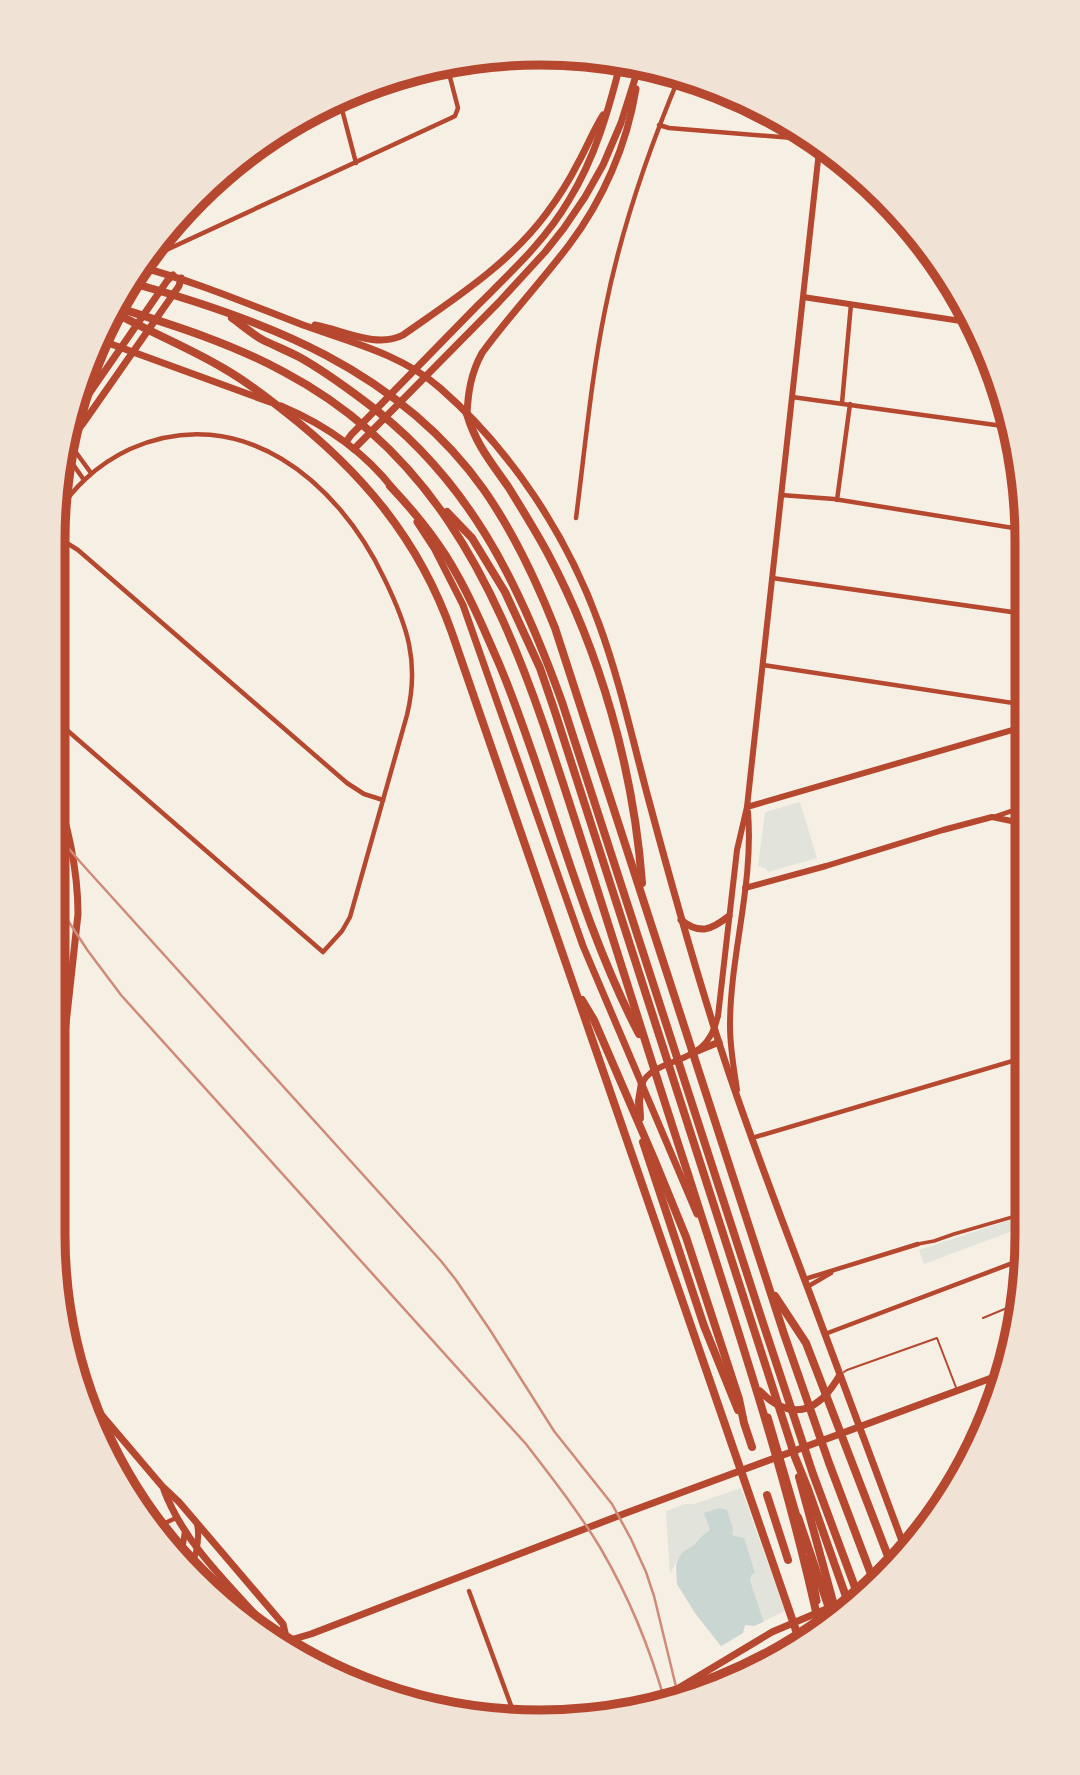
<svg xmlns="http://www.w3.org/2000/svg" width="1080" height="1775" font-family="'Alegreya Sans',sans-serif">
  <rect width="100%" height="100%" fill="#f6efe4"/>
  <!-- green -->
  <g fill="#e2e4dc">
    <polygon points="800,802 817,858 768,872 766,869 758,866 765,812"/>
    <polygon points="1026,1215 1026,1226 924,1264 919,1250"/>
    <polygon points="741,1488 785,1611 764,1621 750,1580 752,1574 711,1530 703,1535 694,1545 679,1557 670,1574 666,1511 685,1504 694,1504"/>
  </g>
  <!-- water -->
  <polygon fill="#c9d6d2" points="719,1508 727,1510 733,1529 732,1535 744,1538 755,1573 752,1574 750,1580 775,1655 742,1673 695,1613 677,1584 676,1565 679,1557 683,1552 694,1545 703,1535 710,1530 704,1513"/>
  <!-- pier -->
  <polygon fill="#f6efe4" points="767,1620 776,1647 762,1656 761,1662 752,1662 736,1671 718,1648 743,1633 745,1625 754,1626"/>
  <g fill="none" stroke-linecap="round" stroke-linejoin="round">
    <!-- service -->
    <g stroke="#b5482f" stroke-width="2">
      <polyline points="983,1318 1019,1303"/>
      <polyline points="844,1372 847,1370 937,1338 957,1390"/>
    </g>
    <!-- pedestrian -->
    <polyline stroke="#b5482f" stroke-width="3.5" points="918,1244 934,1241 954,1234 1026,1213"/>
    <!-- minor -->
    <g stroke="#b5482f" stroke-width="4.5">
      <polyline points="339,98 356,163"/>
      <polyline points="659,125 669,128 818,140"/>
      <polyline points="159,240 162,252 451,118 455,116 458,108 446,62"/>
      <polyline points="792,397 1010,427"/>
      <polyline points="842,403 851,304"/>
      <polyline points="67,440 91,473"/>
      <polyline points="65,453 84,480"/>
      <polyline points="781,495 834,499 1026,530"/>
      <polyline points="837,500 850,404"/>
      <path d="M 576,518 C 585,449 591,379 605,310 C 621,229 648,151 680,75"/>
      <polyline points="54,535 78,550 347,783 364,794 383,800"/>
      <polyline points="772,578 1026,614"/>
      <polyline points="763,665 1026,705"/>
      <path d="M 53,718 L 323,952 L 342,931 L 350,917 L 407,715 C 420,662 407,625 384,578 C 338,481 241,400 130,449 C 98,464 70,489 54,520"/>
      <polyline points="994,817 1026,806"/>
      <polyline points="752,1138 1026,1057"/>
      <polyline points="805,1279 918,1244"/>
      <polyline points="807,1287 831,1273"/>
      <polyline points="825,1334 1026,1258"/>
      <polyline points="149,1523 165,1523 176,1518"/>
      <polyline points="469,1591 516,1719"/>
    </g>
    <!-- tertiary -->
    <polyline stroke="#b5482f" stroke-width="5" points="273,1642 287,1641"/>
    <!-- secondary -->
    <g stroke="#b5482f" stroke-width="6">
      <polyline points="803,297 974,323"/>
      <polyline points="747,807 1026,726"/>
      <polyline points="745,888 826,866 943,830 992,817 1026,824"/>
      <path d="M 642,1083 C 647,1074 654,1070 663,1066 C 693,1054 710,1050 718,1016 L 737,850 L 747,807 L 820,142"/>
      <path d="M 737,1090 C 734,1069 730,1048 730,1026 C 730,955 754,884 748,812"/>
      <polyline points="181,1558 185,1531"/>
      <path d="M 191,1567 C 197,1553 200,1539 197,1524"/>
    </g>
    <!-- primary -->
    <g stroke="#b5482f" stroke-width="7">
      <path d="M 137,266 C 194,281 248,304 303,325 C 350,342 401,354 440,388 C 511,450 567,535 599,624 C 620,681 633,742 649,801 C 671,883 694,965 720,1046 C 747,1130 779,1212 810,1294 C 842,1379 873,1464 905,1549"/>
      <path d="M 315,325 C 343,330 376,349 403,335 C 454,299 508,265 546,214 C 558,198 569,181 578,163 C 587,147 593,131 603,115"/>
      <polyline points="100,340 270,402"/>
      <path d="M 281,406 C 326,425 364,451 394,490"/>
      <path d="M 467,414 C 468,392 471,373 482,353 C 509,316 541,282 569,245 C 603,200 627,145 636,89"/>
      <polyline points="71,420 167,281 173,275"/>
      <path d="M 346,442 L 351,435 C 393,392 436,348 478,305 C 511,272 545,241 569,200 C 595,158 609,109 621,61"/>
      <polyline points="66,445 84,422 179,286 181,278"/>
      <polyline points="354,449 499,302 545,252 564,228 585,197 603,165 621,123 640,63"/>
      <polyline points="417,522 434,548 463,605 583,946 697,1214"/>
      <path d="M 681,920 C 700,935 711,930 729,916"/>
      <polyline points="695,1052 719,1042"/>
      <path d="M 53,1162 L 56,1116 L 78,914 C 78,867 67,824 53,779"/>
      <polyline points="77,1386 162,1486 179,1502 283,1624 287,1641"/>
      <path d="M 760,1391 C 776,1408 799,1418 819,1401 C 828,1395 834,1384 840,1375"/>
      <polyline points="768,1417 799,1523"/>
      <path d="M 164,1490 C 185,1546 233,1588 271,1632 L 287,1641 L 300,1655"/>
      <polyline points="809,1558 817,1601"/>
      <polyline points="287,1641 311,1634 626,1513 1005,1373"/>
      <polyline points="652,1704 772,1632 864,1593"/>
    </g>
    <!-- motorway -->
    <g stroke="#b5482f" stroke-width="8">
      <path d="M 128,282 C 265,319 400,371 484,490 C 514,533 536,580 555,628 L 784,1334 L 829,1463 L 874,1582"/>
      <path d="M 116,307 C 173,325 231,343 284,372 C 428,448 493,578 544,726 C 594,874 639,1025 688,1174 C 736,1325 787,1475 820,1630"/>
      <path d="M 114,312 C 149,332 188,347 223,368 C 244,380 264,395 284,411 C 361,471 419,539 452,633 L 800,1642"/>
      <path d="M 232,318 C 242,325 252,334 263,340 C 275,346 288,351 301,358 C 322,370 343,385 363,400 C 468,477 519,582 562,702 L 762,1320 L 813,1474 L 859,1598"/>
      <path d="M 467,414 C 476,445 491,462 509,488 C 522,509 535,530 547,552 C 600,651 634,771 642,883"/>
      <path d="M 390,486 C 411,508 430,531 446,556 C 468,591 484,629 500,666 C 550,787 578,917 639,1034"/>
      <polyline points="447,512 472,538 505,592 540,668 555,712 795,1457 808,1489 850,1608"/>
      <polyline points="582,1000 594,1020 655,1161 686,1237 739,1399 744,1423 752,1447"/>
      <polyline points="640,1118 639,1101 642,1083"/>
      <polyline points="643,1142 704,1326 738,1410"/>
      <polyline points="775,1296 806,1343 891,1564"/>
      <polyline points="799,1477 838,1620"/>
      <polyline points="767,1495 788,1560"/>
      <polyline points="798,1517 834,1623"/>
    </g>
    <!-- rail -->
    <g stroke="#cf8b77" stroke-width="2.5">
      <polyline points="53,830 82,864 441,1261 456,1280 490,1330 554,1431 612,1504 631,1539 646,1572 654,1596 679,1699"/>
      <path d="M 53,898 L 88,951 L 121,995 L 526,1444 C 552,1478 579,1512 601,1549 C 629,1597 650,1648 665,1702"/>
    </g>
  </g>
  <!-- crop -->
  <path d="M0 0H1080V1775H0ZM540 65H540A475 475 0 0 1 1015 540V1235A475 475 0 0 1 540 1710H540A475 475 0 0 1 65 1235V540A475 475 0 0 1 540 65Z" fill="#f1e2d6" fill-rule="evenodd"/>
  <path fill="none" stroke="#b5482f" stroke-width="9" d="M540 65H540A475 475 0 0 1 1015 540V1235A475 475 0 0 1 540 1710H540A475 475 0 0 1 65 1235V540A475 475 0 0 1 540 65Z"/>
</svg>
